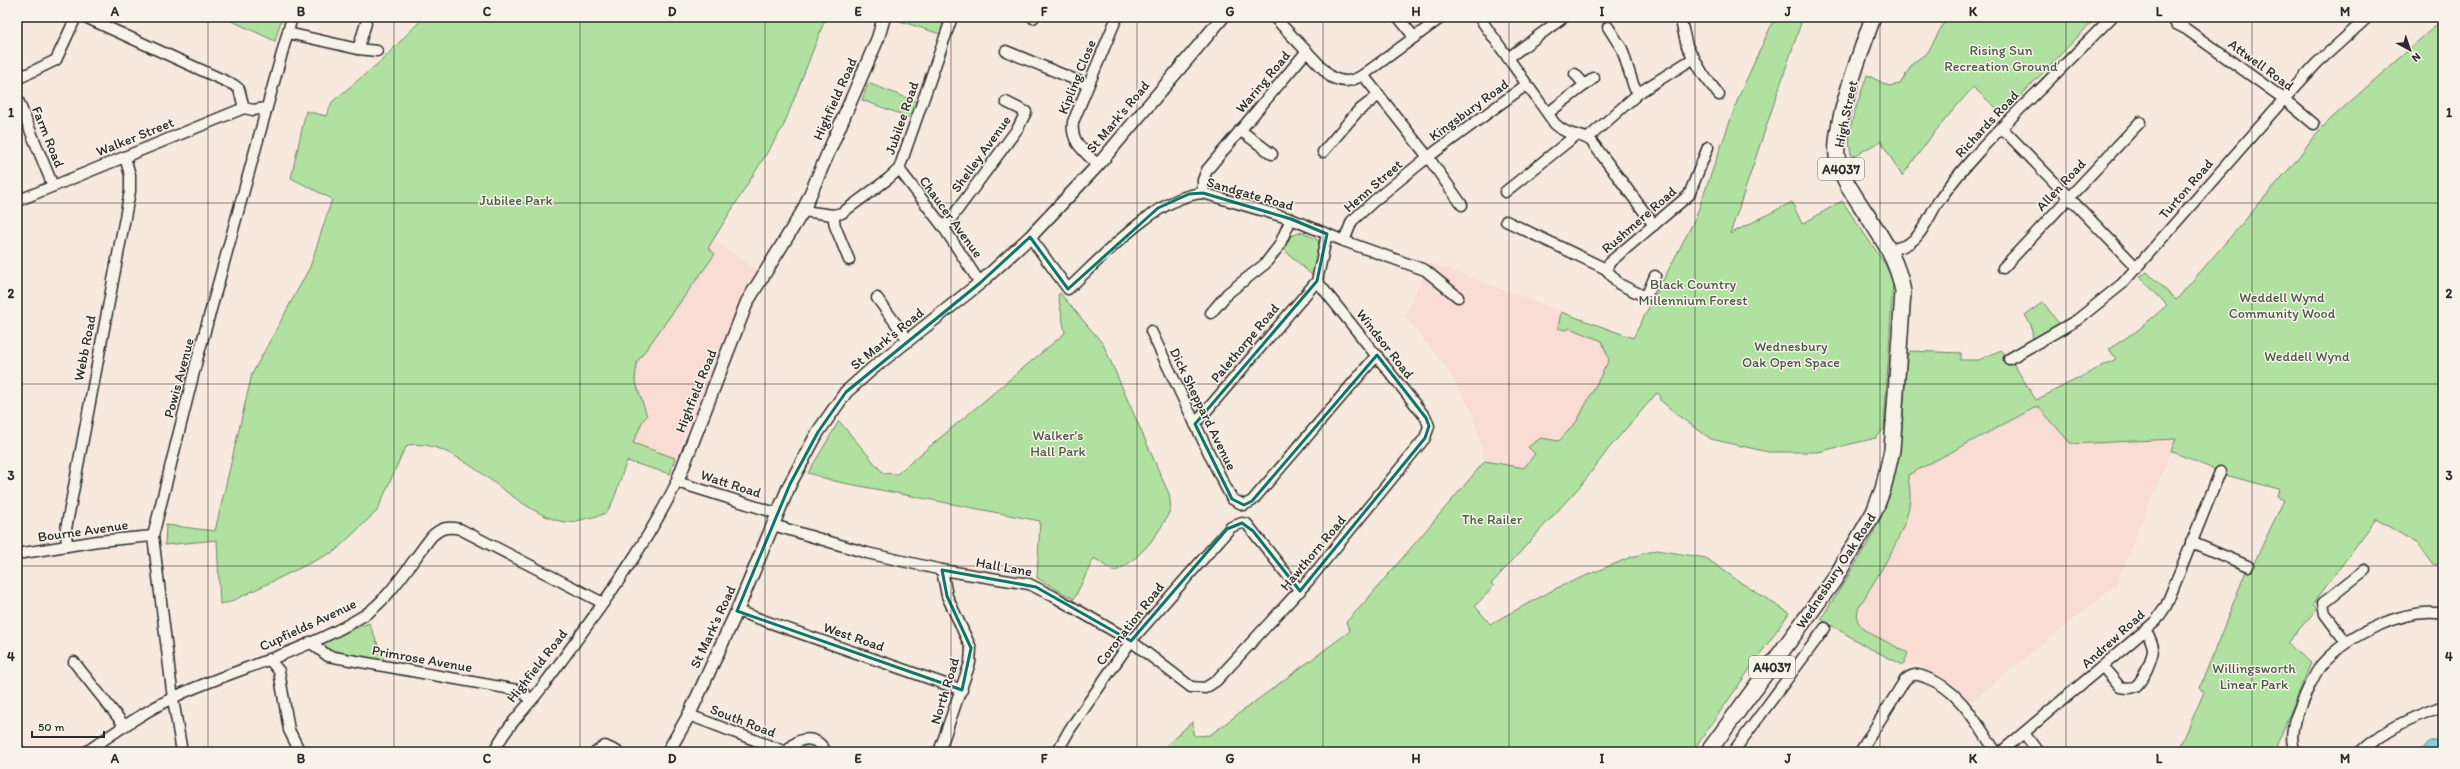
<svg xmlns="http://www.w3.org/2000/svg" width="2460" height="769" font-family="Itim,sans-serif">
  <rect width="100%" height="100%" fill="#f8e9df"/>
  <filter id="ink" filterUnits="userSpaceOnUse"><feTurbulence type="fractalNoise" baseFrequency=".025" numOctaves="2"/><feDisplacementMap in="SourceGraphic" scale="8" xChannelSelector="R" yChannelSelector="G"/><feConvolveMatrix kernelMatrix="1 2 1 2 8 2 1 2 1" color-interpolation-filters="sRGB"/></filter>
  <g filter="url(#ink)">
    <!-- built -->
    <g fill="#f9dcd4">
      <polygon points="714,240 759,272 743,298 675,458 633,443 620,367"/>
      <polygon points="1429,262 1633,338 1558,453 1513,480 1485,461 1472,411 1446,367 1405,316"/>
      <polygon points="2039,406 2071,444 2176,439 2116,585 1969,703 1963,694 1917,664 1906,666 1867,647 1821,619 1855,564 1903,477"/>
    </g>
    <!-- green -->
    <g fill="#b0e1a1" stroke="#6e8666">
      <polygon points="223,17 282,17 275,41"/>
      <path d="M 424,17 L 826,17 L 783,127 L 708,248 L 715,254 L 637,362 L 635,380 L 647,416 L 643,420 L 633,443 L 675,458 L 670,474 L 627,461 C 621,474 616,499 608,510 C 604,516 596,516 589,518 C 582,519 572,523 565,522 C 513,514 462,437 408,445 L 403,452 L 377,511 L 335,551 L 230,602 L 220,604 L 217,540 L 165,545 L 166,525 L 215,531 L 252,374 L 310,267 L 332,199 L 291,178 L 306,111 L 326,116 L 332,102 L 382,60 Z"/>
      <polygon points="894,17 946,17 940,34 894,19"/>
      <polygon points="1775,17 1803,17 1730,234 1792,202 1802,224 1842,201 1885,264 1893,281 1884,429 1876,438 1818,452 1768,452 1711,439 1680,417 1659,399 1661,396 1657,393 1610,447 1583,483 1491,584 1494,586 1475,606 1490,624 1559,587 1631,557 1657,550 1706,558 1740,582 1789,613 1692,752 1159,752 1193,721 1193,734 1196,736 1210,735 1350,631 1346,622 1364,603 1485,461 1524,468 1535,454 1528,447 1541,438 1559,441 1577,421 1609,360 1602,341 1570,328 1566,330 1558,328 1561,312 1633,338 1695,219 1739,96"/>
      <path d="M 1947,17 L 2097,17 L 2003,114 L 1973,87 L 1933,134 L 1902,176 L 1881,141 L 1852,157 C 1843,132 1860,99 1867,75 L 1889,86 L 1900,84 L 1913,63 L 1928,52 Z"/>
      <path d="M 2443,19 L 2443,566 L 2433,564 L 2418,544 L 2376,519 L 2313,604 L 2317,609 L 2287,643 L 2311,663 L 2274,752 L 2178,752 L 2204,692 L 2200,687 L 2248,566 L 2254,563 L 2284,500 L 2277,497 L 2279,489 L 2229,476 L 2171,451 L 2176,439 L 2071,444 L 2038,406 L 1908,475 C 1908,481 1910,488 1910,494 C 1911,529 1875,578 1858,609 L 1857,620 L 1864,630 L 1908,653 L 1903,665 L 1867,647 L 1821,619 C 1842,585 1872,542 1886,505 C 1903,459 1903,407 1906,358 L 1910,351 L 1961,353 L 1961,360 L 1979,360 L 2001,350 L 2013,363 L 2036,400 L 2116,359 L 2109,349 L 2138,330 L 2167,305 L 2140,277 L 2147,272 L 2176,300 L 2295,162 L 2314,136 L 2333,117 Z"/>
      <polygon points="868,83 917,102 911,118 862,100"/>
      <polygon points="1302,232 1318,240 1320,251 1313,276 1283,249 1291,236"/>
      <path d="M 1060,293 L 1103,344 L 1169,494 C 1170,499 1171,506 1170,510 C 1160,534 1138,561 1114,572 L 1094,558 L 1074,599 L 1037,578 L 1040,521 L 834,481 L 808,473 L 839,421 L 883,473 L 897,474 L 1065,333 L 1058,295 Z"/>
      <polygon points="2043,302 2059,324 2033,339 2031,325 2025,315"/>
      <polygon points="369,623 385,662 329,651 318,643"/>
      <polygon points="803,743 812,744 821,752 792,752"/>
    </g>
    <!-- water -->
    <polygon fill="#85cfe5" stroke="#618d9b" points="2443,739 2443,752 2416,752 2431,742"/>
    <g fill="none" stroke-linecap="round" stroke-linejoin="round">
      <!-- minor casing -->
      <g stroke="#2b2b2b" stroke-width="13">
        <g id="minor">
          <polyline points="85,17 234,85 239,89 244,108"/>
          <path d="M 1274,17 L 1331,77 C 1344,83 1351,82 1363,75 L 1442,17"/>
          <polyline points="1398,17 1414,37"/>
          <path d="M 1479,17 L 1555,124 C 1571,139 1582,132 1592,142 L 1654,225"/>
          <polyline points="1680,17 1687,46 1703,74 1719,95"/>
          <polyline points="2172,17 2176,24 2186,29 2284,99 2314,124"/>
          <polyline points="1033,18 1034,17"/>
          <polyline points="1608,27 1622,49 1634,87 1640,92"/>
          <polyline points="288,33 358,49 377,51"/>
          <polyline points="358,49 366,23"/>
          <polyline points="1006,51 1088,85"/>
          <polyline points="1508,58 1564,17"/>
          <polyline points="1575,74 1585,85"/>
          <polyline points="1363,75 1428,157 1462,205"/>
          <polyline points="17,79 56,60 76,17"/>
          <polyline points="17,98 53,186"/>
          <polyline points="1548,113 1594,78"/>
          <polyline points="2002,128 2137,268"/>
          <polyline points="1240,130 1272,154"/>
          <polyline points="1588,138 1640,92 1694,58"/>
          <polyline points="1323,152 1357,112 1379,95"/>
          <path d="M 1098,165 C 1085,152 1070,142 1073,122 L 1117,17"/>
          <polyline points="899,169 944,228 980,283"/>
          <polyline points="1505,192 1575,136"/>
          <polyline points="1203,193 1203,180 1207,170 1307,51"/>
          <polyline points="17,201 244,108 253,110 266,108"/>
          <polyline points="803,211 833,215 842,213 888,179 899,169 952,17"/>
          <polyline points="833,215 835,226 849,260"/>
          <polyline points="1506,221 1606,269"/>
          <polyline points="944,228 1018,128 1026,112 1006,102"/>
          <path d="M 1030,237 L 1068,289 C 1102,258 1156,196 1203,193 L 1291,219 L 1344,241 L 1425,270 L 1458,297"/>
          <polyline points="1344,241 1352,221 1375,200 1428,157 1526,85"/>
          <path d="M 1889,249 C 1919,248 1924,224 1938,202 C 1962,167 1992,137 2021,108 C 2052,78 2082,47 2112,17"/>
          <polyline points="2003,268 2140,122"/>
          <polyline points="1655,276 1646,297 1619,284 1606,269 1610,262 1689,195 1708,147"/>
          <polyline points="877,298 908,340"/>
          <polyline points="1211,313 1228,293 1265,264 1279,246 1291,219"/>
          <polyline points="1151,331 1219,474 1232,499 1244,505 1252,501 1377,355"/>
          <polyline points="2009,359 2077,320 2122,284 2284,99 2317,63 2368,17"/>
          <polyline points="1195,424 1317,281 1327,234"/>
          <polyline points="773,525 867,553 942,570 1029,584 1053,596 1131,641 1191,687 1205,688 1216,681 1309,580 1425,438 1429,426 1426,418 1317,281"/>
          <polyline points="2191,542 2248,566"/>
          <polyline points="67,546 66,529 130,191 130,175 125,157"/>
          <polyline points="17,554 98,541 153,536"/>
          <polyline points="737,611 962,690"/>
          <polyline points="310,642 328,656 517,690 524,693 530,700"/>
          <polyline points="2346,642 2325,614 2323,603 2365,570"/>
          <polyline points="269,659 279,671 289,730 300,752"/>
          <polyline points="74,662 124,725"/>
          <path d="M 2103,667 L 2120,687 C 2126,688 2131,689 2136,686 C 2143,680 2153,658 2153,648 C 2152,642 2149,636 2146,630"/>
          <polyline points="689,715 786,752"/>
          <polyline points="2024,733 2038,752"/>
          <polyline points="17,748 20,752"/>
          <path d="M 86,752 C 118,730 149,708 185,692 C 243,667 308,650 363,616 C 389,600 412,561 432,536 C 441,528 447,526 460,529 L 603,603"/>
          <polyline points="182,752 173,699 153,536 197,360 292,17"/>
          <path d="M 494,752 C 507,724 529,706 546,682 C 593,618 642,553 677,482 L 776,513"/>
          <polyline points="596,752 605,746 618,752"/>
          <path d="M 787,752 C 798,736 816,734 826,752"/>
          <polyline points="939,752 970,663 971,648 947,596 942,570"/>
          <polyline points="1057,752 1070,729 1131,641 1231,527 1242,523 1247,524 1300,591"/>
          <polyline points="1733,752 1825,628"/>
          <path d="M 1860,752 L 1905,680 C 1913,673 1917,674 1927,678 C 1960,690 1977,724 1996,752"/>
          <polyline points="2001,752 2156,621 2166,606 2220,472"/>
          <path d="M 2295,752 C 2288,735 2295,718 2302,702 C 2308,690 2313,675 2322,664 C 2347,636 2404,607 2443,614"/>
          <path d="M 2361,752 C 2387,728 2410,718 2443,706"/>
        </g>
      </g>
      <!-- tertiary casing -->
      <g stroke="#2b2b2b" stroke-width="15">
        <g id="tertiary">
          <polyline points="677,482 747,302 803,211 878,38 884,17"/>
          <polyline points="668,752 689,715 737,611 790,484 818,432 846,392 873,368 980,283 1030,237 1098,165 1223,17"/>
        </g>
      </g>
      <!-- primary casing -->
      <g stroke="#2b2b2b" stroke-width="18">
        <path id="primary" d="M 1708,752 L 1834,580 L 1874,512 L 1883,489 L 1892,450 L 1903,292 C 1897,254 1874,227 1854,195 C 1846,183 1839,169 1837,156 C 1833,123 1862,50 1873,17"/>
      </g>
      <!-- minor -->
      <use href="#minor" stroke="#f7f3e8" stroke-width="10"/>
      <!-- tertiary -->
      <use href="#tertiary" stroke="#f7f3e8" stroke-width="12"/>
      <!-- primary -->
      <use href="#primary" stroke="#f7f3e8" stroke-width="15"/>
    </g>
  </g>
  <!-- marked area -->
  <path fill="none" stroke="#0f766e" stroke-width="3" stroke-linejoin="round" d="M 1203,193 L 1291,219 L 1327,234 L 1317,281 L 1195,424 L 1232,499 L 1244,505 L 1252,501 L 1377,355 L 1426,418 L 1429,426 L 1425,438 L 1300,591 L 1253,531 L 1242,523 L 1227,529 L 1131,641 L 1036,587 L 942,570 L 947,596 L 971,648 L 962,690 L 737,611 L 790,484 L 818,432 L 846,392 L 980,283 L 1030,237 L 1068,289 L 1158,208 L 1189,194 Z"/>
  <!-- grid -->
  <path fill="none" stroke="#2b2b2b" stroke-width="1" stroke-opacity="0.55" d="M 208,17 L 208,752M 394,17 L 394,752M 580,17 L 580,752M 765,17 L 765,752M 951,17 L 951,752M 1137,17 L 1137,752M 1323,17 L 1323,752M 1509,17 L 1509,752M 1695,17 L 1695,752M 1880,17 L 1880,752M 2066,17 L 2066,752M 2252,17 L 2252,752M 17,203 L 2443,203M 17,384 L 2443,384M 17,566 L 2443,566"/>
  <g text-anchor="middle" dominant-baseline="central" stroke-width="3" stroke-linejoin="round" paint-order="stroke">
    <!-- shield labels -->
    <g fill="#f7f3e8" stroke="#686764" stroke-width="1">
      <rect x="1818" y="158" width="46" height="22" rx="3"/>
      <rect x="1749" y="656" width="46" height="22" rx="3"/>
    </g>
    <g font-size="13" font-weight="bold" fill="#2b2b2b">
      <text x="1841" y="169">A4037</text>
      <text x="1772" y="667">A4037</text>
    </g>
    <!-- park labels -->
    <g font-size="14" fill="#4c5848" stroke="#f7f3e8">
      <text x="2001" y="50">Rising Sun<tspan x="2001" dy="16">Recreation Ground</tspan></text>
      <text x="516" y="200">Jubilee Park</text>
      <text x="1693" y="284">Black Country<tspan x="1693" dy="16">Millennium Forest</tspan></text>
      <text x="2282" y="297">Weddell Wynd<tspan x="2282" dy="16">Community Wood</tspan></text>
      <text x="1791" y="346">Wednesbury<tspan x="1791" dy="16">Oak Open Space</tspan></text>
      <text x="2307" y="356">Weddell Wynd</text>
      <text x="1058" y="435">Walker's<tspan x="1058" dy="16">Hall Park</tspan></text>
      <text x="1492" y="519">The Railer</text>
      <text x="2254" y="668">Willingsworth<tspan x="2254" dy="16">Linear Park</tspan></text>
    </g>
    <!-- street labels -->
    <g font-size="14" fill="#2b2b2b" stroke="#f7f3e8">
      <text transform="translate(2261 65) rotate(36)">Attwell Road</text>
      <text transform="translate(1077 77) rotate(-68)">Kipling Close</text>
      <text transform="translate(1263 82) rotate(-50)">Waring Road</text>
      <text transform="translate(835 99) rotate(-66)">Highfield Road</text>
      <text transform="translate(1469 110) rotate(-36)">Kingsbury Road</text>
      <text transform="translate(1846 114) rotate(-78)">High Street</text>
      <text transform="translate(1118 117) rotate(-50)">St Mark's Road</text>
      <text transform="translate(902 118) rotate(-71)">Jubilee Road</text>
      <text transform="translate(1987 124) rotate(-47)">Richards Road</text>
      <text transform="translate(48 137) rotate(68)">Farm Road</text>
      <text transform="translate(135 137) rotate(-22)">Walker Street</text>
      <text transform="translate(981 154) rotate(-54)">Shelley Avenue</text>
      <text transform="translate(2061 185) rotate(-47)">Allen Road</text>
      <text transform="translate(1373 186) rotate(-41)">Henn Street</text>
      <text transform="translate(2186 189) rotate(-49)">Turton Road</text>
      <text transform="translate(1250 194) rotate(16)">Sandgate Road</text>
      <text transform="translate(951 217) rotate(54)">Chaucer Avenue</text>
      <text transform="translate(1639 220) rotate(-41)">Rushmere Road</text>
      <text transform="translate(887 339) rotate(-39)">St Mark's Road</text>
      <text transform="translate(1245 343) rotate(-50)">Palethorpe Road</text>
      <text transform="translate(1385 344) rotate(52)">Windsor Road</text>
      <text transform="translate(85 348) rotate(-79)">Webb Road</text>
      <text transform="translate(179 378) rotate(-75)">Powis Avenue</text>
      <text transform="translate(696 391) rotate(-68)">Highfield Road</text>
      <text transform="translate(1203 409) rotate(64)">Dick Sheppard Avenue</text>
      <text transform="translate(731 484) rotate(18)">Watt Road</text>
      <text transform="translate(83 531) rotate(-8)">Bourne Avenue</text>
      <text transform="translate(1313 553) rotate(-50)">Hawthorn Road</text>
      <text transform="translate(1004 567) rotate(10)">Hall Lane</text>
      <text transform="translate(1836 571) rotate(-57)">Wednesbury Oak Road</text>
      <text transform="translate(1130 624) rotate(-52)">Coronation Road</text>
      <text transform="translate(308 625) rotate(-25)">Cupfields Avenue</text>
      <text transform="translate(713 627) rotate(-65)">St Mark's Road</text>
      <text transform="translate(854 637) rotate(19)">West Road</text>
      <text transform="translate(2113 639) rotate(-42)">Andrew Road</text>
      <text transform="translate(422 659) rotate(10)">Primrose Avenue</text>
      <text transform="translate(537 666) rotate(-52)">Highfield Road</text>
      <text transform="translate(945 691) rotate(-73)">North Road</text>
      <text transform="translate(743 721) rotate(21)">South Road</text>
    </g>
  </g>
  <!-- margin -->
  <rect width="2460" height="769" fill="none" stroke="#f7f3e8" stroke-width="44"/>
  <!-- north arrow -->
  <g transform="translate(2410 50) rotate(140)" stroke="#f7f3e8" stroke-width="3" paint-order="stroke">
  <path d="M0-3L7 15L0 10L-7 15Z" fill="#2b2b2b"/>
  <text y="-6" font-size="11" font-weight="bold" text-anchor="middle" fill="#2b2b2b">N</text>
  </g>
  <!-- scale -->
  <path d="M32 731v6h72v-6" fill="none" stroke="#2b2b2b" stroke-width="2"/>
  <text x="38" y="731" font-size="12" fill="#2b2b2b" stroke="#f7f3e8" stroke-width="3" paint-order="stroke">50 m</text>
  <rect x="22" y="22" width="2416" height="725" fill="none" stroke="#2b2b2b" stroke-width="1.5"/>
  <g font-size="13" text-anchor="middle" font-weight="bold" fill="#2b2b2b">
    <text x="115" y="16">A</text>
    <text x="301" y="16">B</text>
    <text x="487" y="16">C</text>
    <text x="672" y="16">D</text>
    <text x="858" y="16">E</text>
    <text x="1044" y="16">F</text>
    <text x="1230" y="16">G</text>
    <text x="1416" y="16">H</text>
    <text x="1602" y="16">I</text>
    <text x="1788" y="16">J</text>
    <text x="1973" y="16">K</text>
    <text x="2159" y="16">L</text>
    <text x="2345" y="16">M</text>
    <text x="11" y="117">1</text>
    <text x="2449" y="117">1</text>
    <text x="11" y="298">2</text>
    <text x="2449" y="298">2</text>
    <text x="11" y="480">3</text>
    <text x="2449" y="480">3</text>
    <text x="11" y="661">4</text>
    <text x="2449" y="661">4</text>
    <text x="115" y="763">A</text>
    <text x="301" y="763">B</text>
    <text x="487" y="763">C</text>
    <text x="672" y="763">D</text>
    <text x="858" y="763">E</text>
    <text x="1044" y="763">F</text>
    <text x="1230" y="763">G</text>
    <text x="1416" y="763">H</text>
    <text x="1602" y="763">I</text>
    <text x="1788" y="763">J</text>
    <text x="1973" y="763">K</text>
    <text x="2159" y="763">L</text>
    <text x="2345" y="763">M</text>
  </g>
</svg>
